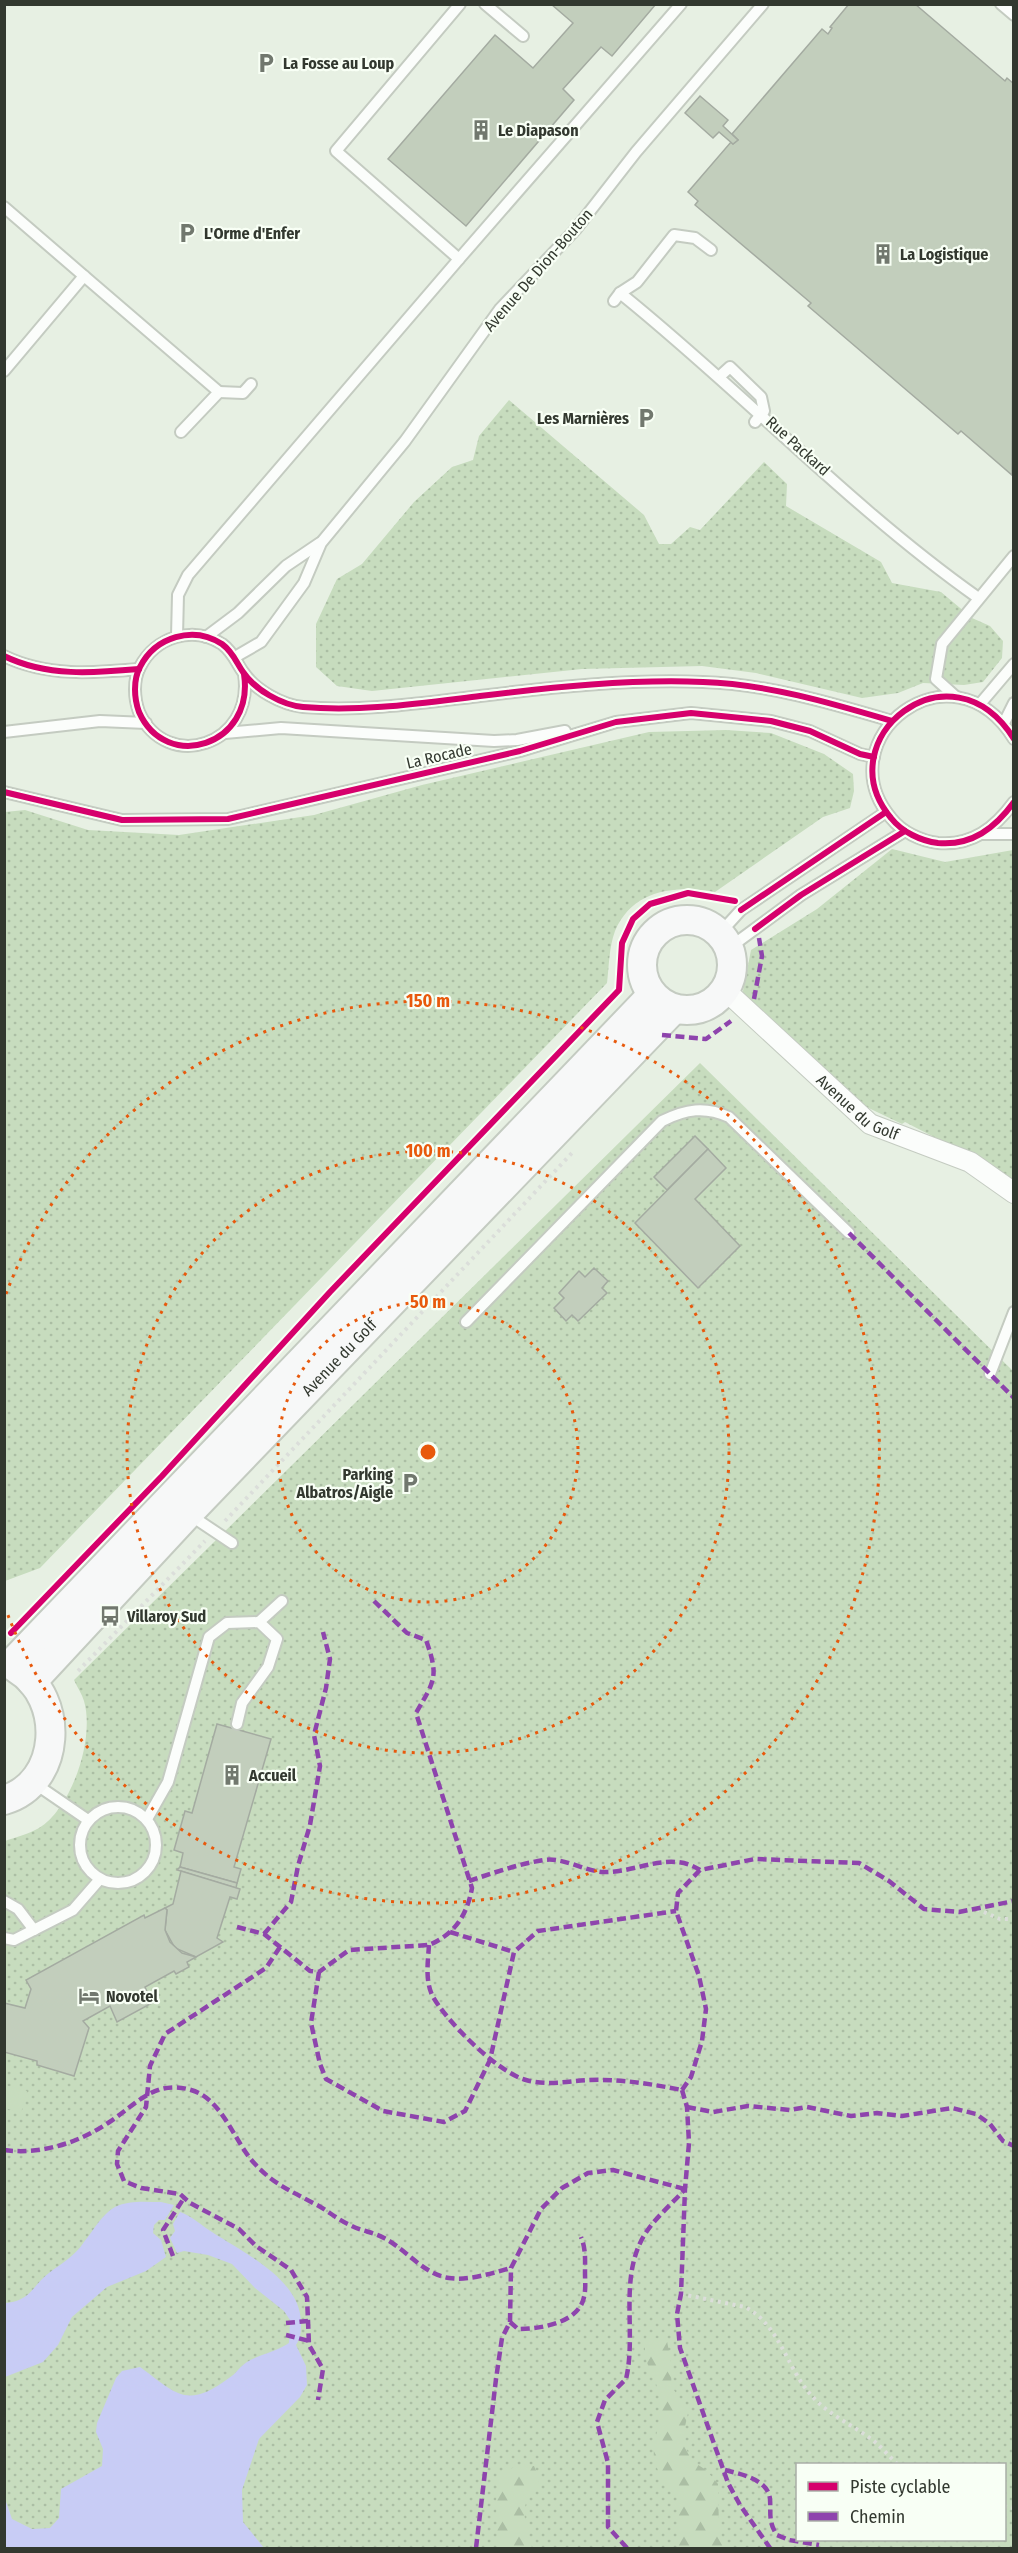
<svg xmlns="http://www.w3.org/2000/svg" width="1018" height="2553" font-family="'Fira Sans Condensed',sans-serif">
  <defs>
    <pattern id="grass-dots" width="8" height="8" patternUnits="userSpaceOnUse" patternTransform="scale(1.5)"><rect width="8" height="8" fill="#c7dcbe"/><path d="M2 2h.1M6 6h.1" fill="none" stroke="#abbea4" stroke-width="1.8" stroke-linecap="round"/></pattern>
    <pattern id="forest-firs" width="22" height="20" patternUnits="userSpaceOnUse" patternTransform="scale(1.5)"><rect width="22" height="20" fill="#c7dcbe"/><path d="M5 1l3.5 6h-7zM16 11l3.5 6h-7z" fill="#abbea4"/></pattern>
  </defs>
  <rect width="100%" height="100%" fill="#e7f0e3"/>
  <!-- grass -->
  <g fill="url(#grass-dots)" fill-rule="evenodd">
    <polygon points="509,400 644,515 659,544 671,544 690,527 700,530 764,462 787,484 786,506 881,562 892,583 941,592 972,618 990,626 1003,641 1002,658 983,682 964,685 923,683 898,693 862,698 756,673 702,666 582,669 372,691 337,686 316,667 316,624 337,579 362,564 414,502 452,467 473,460 479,436"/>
    <path d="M 726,730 L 771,733 L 824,754 L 853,774 L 854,791 L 850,808 L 823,817 L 715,892 C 676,885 633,889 615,931 C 609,947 609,966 607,983 L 40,1568 L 5,1581 L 5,812 L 25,810 L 88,830 L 179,835 L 314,815 L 422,785 L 649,732 Z"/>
    <polygon points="892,849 945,862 1013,850 1013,1181 994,1168 905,1122 902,1124 854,1101 742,996 751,950 817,909"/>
    <path d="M 700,1063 L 1013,1371 L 1013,2548 L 5,2548 L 5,1841 C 16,1837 29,1834 39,1828 C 72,1808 95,1738 84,1701 C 82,1694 77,1687 74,1680 ZM 798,2464 L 1004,2464 L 1004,2540 L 798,2540 Z"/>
  </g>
  <!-- forest -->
  <g fill="url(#forest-firs)">
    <path d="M 647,2336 L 667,2341 L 672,2368 L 671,2385 L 688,2413 L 682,2440 L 692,2461 L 706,2470 L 718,2484 L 719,2531 L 727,2548 L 677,2548 L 679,2497 C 668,2485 657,2475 654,2458 C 652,2442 663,2418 660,2398 C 656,2373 639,2362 647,2336 Z"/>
    <path d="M 515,2466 L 534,2466 L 540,2480 C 516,2512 525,2513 532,2548 L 498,2548 L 496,2501 L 499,2478 Z"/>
  </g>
  <!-- pitch -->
  <polygon fill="#c7dcbe" points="5,2085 27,2091 21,2113 5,2108"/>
  <!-- water -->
  <g fill="#c8ccf5">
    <path d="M 161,2202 L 174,2205 L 165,2220 L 159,2220 L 154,2225 L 153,2233 L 161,2240 L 166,2257 L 146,2271 L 107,2287 L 72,2317 L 58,2345 L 43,2362 L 5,2377 L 5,2303 C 31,2301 32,2286 49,2273 C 62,2263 75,2256 84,2242 C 93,2231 102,2214 115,2207 C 129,2200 146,2202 161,2202 Z"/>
    <path d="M 180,2212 C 192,2216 202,2226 212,2232 C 244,2253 300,2279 301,2322 C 301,2331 301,2338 296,2345 L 306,2366 L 307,2385 L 300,2397 L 259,2439 L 242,2490 L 243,2522 L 264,2548 L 5,2548 L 5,2499 L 12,2519 L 32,2529 L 50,2528 L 59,2518 L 61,2489 L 102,2466 L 103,2449 L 96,2432 L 97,2423 L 116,2378 L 122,2371 L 140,2367 C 176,2393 186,2410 229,2378 C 236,2374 240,2366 247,2362 C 260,2354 276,2352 289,2343 L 290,2320 L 284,2311 L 255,2288 L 232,2264 L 208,2255 L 184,2251 L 177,2253 L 170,2238 L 175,2231 L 173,2224 Z"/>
  </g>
  <!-- building -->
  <g fill="#c2cebc" stroke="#a4aba1" stroke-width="1.5">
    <polygon points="551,4 656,4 612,56 601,47 563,89 574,100 466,226 388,159 495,35 533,68 573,23"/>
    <polygon points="849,4 915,4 1005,81 1007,78 1014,84 1012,475 961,431 958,434 808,306 811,303 695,205 698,201 688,192 731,142 733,144 738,140 732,134 822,29 828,34 832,28 830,27"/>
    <polygon points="700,96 728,120 723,126 738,140 733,144 719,132 713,138 685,113"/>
    <polygon points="695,1136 708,1149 667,1190 654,1177"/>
    <polygon points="708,1149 726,1168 695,1199 740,1246 698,1288 635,1223"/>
    <polygon points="594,1268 608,1281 602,1288 607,1293 578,1321 572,1315 566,1321 554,1308 564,1298 559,1293 579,1271 585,1277"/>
    <polygon points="217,1724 271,1739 234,1867 241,1869 237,1883 180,1867 183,1853 174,1850 185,1811 192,1813"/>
    <polygon points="180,1867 237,1883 236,1888 177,1870"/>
    <polygon points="181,1871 240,1889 237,1899 230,1897 217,1938 223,1942 196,1957 175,1948 165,1930 167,1910 165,1908 173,1904"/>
    <polygon points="165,1908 167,1910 165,1930 170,1942 182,1953 196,1957 187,1962 189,1967 176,1974 174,1971 145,1987 152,2003 117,2022 110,2006 83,2021 89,2028 74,2076 37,2065 37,2061 4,2052 4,2003 25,2008 31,1989 26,1980 144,1915 145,1918"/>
  </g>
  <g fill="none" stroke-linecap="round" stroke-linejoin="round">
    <!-- lane casing -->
    <g stroke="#c4cbc1" stroke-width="14">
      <g id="lane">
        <polyline points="460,4 336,151 459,259 681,4"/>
        <polyline points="485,4 523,36"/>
        <polyline points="1001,4 1014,15"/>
        <polyline points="4,207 84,276"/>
        <path d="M 620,293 C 742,391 850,507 977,597"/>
        <polyline points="614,301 620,293 637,282 674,235 695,238 711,250"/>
        <polyline points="4,371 84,276 219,392 181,432"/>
        <polyline points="719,377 730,367 761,397 764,411 755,422"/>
        <polyline points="219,392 243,393 251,384"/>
        <polyline points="177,636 178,595 188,575 459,259"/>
        <polyline points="206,637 238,613 286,566 320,543"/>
        <path d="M 4,656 C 47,677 94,673 139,669"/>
        <polyline points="235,657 261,642 304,583 321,543 405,441 500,309 576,229 636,152 763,4"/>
        <path d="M 244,674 C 255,746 166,773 139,712 C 134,698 133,680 140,667 C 155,637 193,625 222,644 C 233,652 236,662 243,672 C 255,690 282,705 303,707 C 362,712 422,703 480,696 C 553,687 630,679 703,682 C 767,684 831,703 892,721"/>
        <polyline points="956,697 936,679 942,644 1014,556"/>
        <polyline points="980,704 1014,664"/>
        <polyline points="1004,723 1014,703"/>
        <polyline points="4,732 100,721 146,723"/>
        <polyline points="225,733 281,728 494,741 517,740 565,731"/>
        <path d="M 1014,739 C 951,638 825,739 891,818 C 902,832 921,841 938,843 C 972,846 995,828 1014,802"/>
        <polyline points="4,792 122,820 228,819 520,751 616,722 691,713 771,721 810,731 860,754 874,757"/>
        <polyline points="983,834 1014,834"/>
        <polyline points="720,933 741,910 886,812"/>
        <polyline points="729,948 801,895 905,831"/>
        <path d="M 466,1322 L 662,1121 C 686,1109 705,1106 729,1117 L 849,1233"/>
        <polyline points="990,1374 1014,1312"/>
        <polyline points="190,1515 232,1543"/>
        <polyline points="259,1622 282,1601"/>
        <polyline points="34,1783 88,1820"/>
        <circle cx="118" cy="1845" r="38"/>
        <polyline points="147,1819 168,1782 209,1637 227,1623 259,1622 277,1639 268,1667 242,1703 237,1724"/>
        <polyline points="4,1901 18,1909 34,1930"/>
        <polyline points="4,1938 14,1940 73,1910 100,1879"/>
      </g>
    </g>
    <!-- street casing -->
    <g stroke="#c4cbc1" stroke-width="22">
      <g id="street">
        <path id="s1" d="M 725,990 L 870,1124 L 970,1162 L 1014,1193"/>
      </g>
    </g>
    <!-- secondary casing -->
    <g stroke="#c4cbc1" stroke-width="32">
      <g id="secondary">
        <circle cx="687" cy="965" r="45"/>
        <polyline points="10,1665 652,995"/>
        <path id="s2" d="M 32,1682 L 188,1514 L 674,1009"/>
        <path d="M 4,1800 C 62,1783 65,1698 17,1669"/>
      </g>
    </g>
    <!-- path -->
    <g stroke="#dbdeda" stroke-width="4" stroke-dasharray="3 4.5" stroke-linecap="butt">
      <polyline points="225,1521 572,1153"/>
      <polyline points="78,1671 205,1541"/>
      <polyline points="977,1909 1000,1919 1014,1919"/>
      <path d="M 681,2294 L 745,2307 C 780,2325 786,2367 811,2395 C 828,2415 853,2425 874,2441 C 882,2448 890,2457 897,2464"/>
      <polyline points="1004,2506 1014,2508"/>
    </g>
    <!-- lane -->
    <use href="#lane" stroke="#fbfdfb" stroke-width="10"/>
    <!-- street -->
    <use href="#street" stroke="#fbfdfb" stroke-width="20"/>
    <!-- secondary -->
    <use href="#secondary" stroke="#f7f8f8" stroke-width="28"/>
    <!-- quiet -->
    <g stroke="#8e44ad" stroke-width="4.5" stroke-dasharray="9 4.5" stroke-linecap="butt">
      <polyline points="754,999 762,956 759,938"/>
      <polyline points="662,1035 706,1039 731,1021"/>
      <polyline points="849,1233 1014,1398"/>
      <path d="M 469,1881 C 493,1873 518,1864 544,1860 C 563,1857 584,1871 603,1872 C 637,1873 669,1850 700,1870"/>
      <path d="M 237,1927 L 264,1934 L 310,1971 L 319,1972 L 349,1950 L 429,1945 C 455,1934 467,1915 472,1888 L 416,1713 C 435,1680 439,1677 426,1640 L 407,1633 L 374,1601"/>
      <polyline points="450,1932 514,1952"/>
      <polyline points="264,1934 291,1902 298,1866 310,1825 320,1766 314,1735 326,1688 330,1659 323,1632"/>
      <path d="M 429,1945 C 428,1961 425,1979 432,1995 C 445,2020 498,2073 526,2080 C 548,2086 569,2081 590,2080 C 622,2079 651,2084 682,2090"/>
      <polyline points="280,1947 266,1968 165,2034 150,2066 146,2107 118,2151 117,2164 124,2181 141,2188 180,2194 190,2203 239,2229 256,2246 291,2270 307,2297 309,2345 323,2369 318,2400"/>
      <polyline points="319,1972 311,2023 320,2064 326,2079 383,2111 444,2122 465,2111 490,2060 514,1952 538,1931 676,1911"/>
      <polyline points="682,2090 691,2077 702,2041 706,2009 699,1976 676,1911 678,1893 700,1870 755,1859 859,1863 889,1881 924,1909 959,1912 1014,1901"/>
      <polyline points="682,2090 687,2107 689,2143 685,2189 681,2294 677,2314 680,2348 728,2483 740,2505 770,2548"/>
      <polyline points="687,2107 713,2112 748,2106 790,2110 807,2107 851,2116 877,2113 902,2116 952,2108 976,2114 990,2124 1003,2141 1014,2146"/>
      <path d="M 4,2150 C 40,2155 78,2143 108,2123 C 136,2105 154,2079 191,2090 C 223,2099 234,2142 255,2164 C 273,2184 293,2192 315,2204 C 327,2210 338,2220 350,2225 C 361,2231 373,2232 384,2238 C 407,2250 423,2274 449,2278 C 469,2281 492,2273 511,2268"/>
      <polyline points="173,2256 163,2230 184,2198"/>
      <path d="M 510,2322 L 518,2329 C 540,2329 579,2323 584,2297 C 586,2289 585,2281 585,2273 C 585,2260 586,2249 581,2237"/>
      <polyline points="286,2323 308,2321"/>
      <polyline points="286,2335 309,2341"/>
      <path d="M 725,2470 C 740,2474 768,2479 770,2499 C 771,2513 768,2522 777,2535 L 789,2540 L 819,2545"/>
      <polyline points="476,2548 496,2379 502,2338 510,2322 511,2268 541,2209 562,2188 588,2173 613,2170 685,2189"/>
      <path d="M 627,2548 L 608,2527 L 608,2463 L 597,2422 L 605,2400 L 626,2379 C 637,2333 618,2277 645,2234 C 655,2218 672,2204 685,2189"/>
    </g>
    <!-- cycleway casing -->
    <g stroke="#f8fff5" stroke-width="10">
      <g id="cycleway">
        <path d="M 4,656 C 47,677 94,673 139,669"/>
        <path d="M 244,674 C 255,746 166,773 139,712 C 134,698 133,680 140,667 C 155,637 193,625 222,644 C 233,652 236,662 243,672 C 255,690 282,705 303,707 C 362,712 422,703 480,696 C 553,687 630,679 703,682 C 767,684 831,703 892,721"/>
        <path d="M 1014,739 C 951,638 825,739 891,818 C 902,832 921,841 938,843 C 972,846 995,828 1014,802"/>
        <polyline points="4,792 122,820 228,819 520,751 616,722 691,713 771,721 810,731 860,754 874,757"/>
        <polyline points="741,910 886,812"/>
        <polyline points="755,929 801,895 905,831"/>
        <polyline points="11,1633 162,1476 330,1292 619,990 622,943 633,919 650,904 688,893 735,901"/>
      </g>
    </g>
    <!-- cycleway -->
    <use href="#cycleway" stroke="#d6006c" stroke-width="6"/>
  </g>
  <!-- distance rings -->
  <g fill="none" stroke="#e8590c" stroke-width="3" stroke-dasharray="3 6">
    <circle cx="428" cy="1452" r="150"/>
    <circle cx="428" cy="1452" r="301"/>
    <path d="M6 1294A451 451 0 1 1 6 1610"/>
  </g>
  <!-- icons -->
  <defs>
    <g id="parking-bare" transform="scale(1.62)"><path d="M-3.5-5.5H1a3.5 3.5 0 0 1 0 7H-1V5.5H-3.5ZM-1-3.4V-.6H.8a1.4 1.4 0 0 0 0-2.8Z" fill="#71786e" stroke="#f8fff5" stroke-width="2.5" paint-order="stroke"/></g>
    <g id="building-bare" transform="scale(1.62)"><path d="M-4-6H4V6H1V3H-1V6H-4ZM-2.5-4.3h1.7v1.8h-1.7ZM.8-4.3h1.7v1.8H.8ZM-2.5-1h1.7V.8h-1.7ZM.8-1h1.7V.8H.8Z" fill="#71786e" stroke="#f8fff5" stroke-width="2.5" paint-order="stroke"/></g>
    <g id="bus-bare" transform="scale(1.62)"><path d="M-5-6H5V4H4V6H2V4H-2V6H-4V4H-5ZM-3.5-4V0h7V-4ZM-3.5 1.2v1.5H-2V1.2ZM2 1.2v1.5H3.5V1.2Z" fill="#71786e" stroke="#f8fff5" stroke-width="2.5" paint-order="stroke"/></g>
    <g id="hotel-bare" transform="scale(1.62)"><path d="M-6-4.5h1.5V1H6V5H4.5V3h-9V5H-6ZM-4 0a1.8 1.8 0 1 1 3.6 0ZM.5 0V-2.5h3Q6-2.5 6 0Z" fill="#71786e" stroke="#f8fff5" stroke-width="2.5" paint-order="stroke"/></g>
  </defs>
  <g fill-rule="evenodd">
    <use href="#parking-bare" x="266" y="63"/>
    <use href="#building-bare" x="481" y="130"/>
    <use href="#parking-bare" x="187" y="233"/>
    <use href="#building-bare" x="883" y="254"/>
    <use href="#parking-bare" x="646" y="418"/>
    <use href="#parking-bare" x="410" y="1483"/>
    <use href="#bus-bare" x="110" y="1616"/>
    <use href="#building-bare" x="232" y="1775"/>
    <use href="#hotel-bare" x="89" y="1996"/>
  </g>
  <g text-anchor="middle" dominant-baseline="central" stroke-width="4.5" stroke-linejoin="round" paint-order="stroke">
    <!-- poi labels -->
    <g font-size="16" font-weight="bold" fill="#32382f" stroke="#f8fff5" text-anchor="start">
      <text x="283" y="63">La Fosse au Loup</text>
      <text x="498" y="130">Le Diapason</text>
      <text x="204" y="233">L'Orme d'Enfer</text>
      <text x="900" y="254">La Logistique</text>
      <text x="629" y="418" text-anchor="end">Les Marnières</text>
      <text x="393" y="1474" text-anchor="end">Parking<tspan x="393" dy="18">Albatros/Aigle</tspan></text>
      <text x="127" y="1616">Villaroy Sud</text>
      <text x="249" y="1775">Accueil</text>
      <text x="106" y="1996">Novotel</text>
    </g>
    <!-- street labels -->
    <g font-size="16" fill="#32382f" stroke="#f8fff5">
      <text transform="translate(538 270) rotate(-49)">Avenue De Dion-Bouton</text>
      <text transform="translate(798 446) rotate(42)">Rue Packard</text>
      <text transform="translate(439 756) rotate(-13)">La Rocade</text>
      <text stroke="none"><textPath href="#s1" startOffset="178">Avenue du Golf</textPath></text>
      <text stroke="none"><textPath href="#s2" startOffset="447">Avenue du Golf</textPath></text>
    </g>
  </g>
  <circle cx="428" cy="1452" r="9" fill="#e8590c" stroke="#f8fff5" stroke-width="3"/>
  <g font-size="18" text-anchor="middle" font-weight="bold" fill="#e8590c" stroke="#f8fff5" stroke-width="4.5" stroke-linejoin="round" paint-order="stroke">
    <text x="428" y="1007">150 m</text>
    <text x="428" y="1157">100 m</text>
    <text x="428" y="1308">50 m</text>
  </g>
  <!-- border -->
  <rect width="1018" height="2553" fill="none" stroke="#32382f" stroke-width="12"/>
  <!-- legend -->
  <rect x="796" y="2463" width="210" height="78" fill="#f8fff5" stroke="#a9afa6" stroke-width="1.5"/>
  <rect x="808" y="2482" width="30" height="9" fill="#d6006c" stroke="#a9afa6" stroke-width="1.5"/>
  <text x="850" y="2493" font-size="18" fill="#32382f">Piste cyclable</text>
  <rect x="808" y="2512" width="30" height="9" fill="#8e44ad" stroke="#a9afa6" stroke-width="1.5"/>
  <text x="850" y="2523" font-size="18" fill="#32382f">Chemin</text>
</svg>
